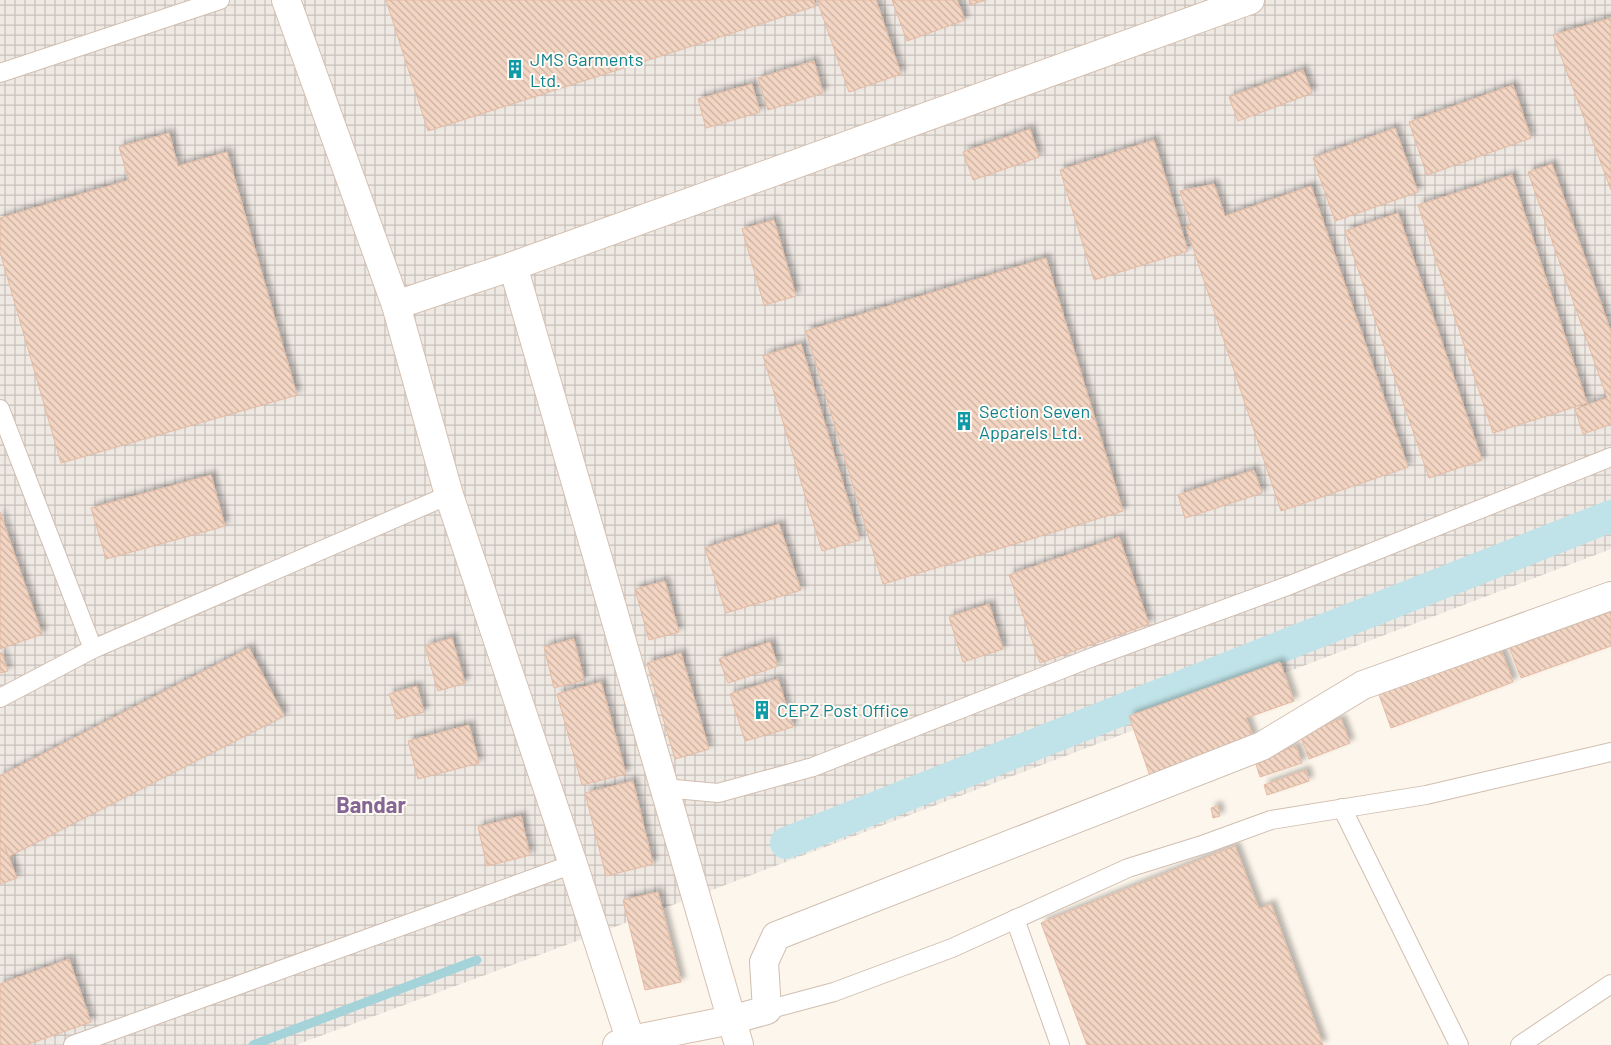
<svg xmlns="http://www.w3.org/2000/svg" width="1611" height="1045" font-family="Barlow,sans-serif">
  <defs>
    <pattern id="industrial-grid" width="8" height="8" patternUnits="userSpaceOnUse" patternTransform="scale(1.25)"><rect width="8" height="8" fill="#efe9e4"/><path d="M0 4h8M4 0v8" fill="none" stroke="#c7c0bb"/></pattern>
    <pattern id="building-back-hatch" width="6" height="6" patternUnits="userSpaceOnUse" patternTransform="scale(1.25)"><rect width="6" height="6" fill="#f3d5c3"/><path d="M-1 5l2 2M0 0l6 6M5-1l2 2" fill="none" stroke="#cab0a1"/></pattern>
    <filter id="shadow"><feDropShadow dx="4.5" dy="-4.5" stdDeviation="2.5" flood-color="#0004"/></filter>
  </defs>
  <rect width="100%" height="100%" fill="#fdf6ec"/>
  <!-- industrial -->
  <polygon fill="url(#industrial-grid)" points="0,0 1611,0 1611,549 620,925 296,1045 0,1045"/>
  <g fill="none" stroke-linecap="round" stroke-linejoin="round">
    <!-- stream -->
    <polyline stroke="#a5d3da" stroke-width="9" points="253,1045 477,960"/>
    <!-- canal -->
    <polyline stroke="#bfe3e8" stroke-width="32" points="786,843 1611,516"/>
  </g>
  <!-- building -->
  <g fill="url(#building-back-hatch)" stroke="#e6bba3" filter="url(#shadow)">
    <polygon points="386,0 814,0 816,6 428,131"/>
    <polygon points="817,0 876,0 901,74 849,92"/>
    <polygon points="892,0 957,0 965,20 907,41"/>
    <polygon points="969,0 986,0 970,5"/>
    <polygon points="1611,18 1611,190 1553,35"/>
    <polygon points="814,61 823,93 768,110 758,78"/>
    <polygon points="1303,70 1312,93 1238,121 1229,97"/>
    <polygon points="752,84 760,112 706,128 698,99"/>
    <polygon points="1513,85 1531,138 1427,175 1409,122"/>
    <polygon points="1395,128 1418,192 1335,221 1313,158"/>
    <polygon points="1030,129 1039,157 973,180 963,152"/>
    <polygon points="169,133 178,166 227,152 297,395 61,463 0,252 0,218 129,180 119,147"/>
    <polygon points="1154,140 1188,251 1094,280 1060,170"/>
    <polygon points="1552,164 1611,332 1611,424 1583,434 1575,409 1607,398 1528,172"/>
    <polygon points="1512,175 1587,403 1493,433 1418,205"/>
    <polygon points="1214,184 1225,216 1311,186 1408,467 1281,511 1186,227 1191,225 1180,191"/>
    <polygon points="1398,213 1482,460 1429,478 1345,231"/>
    <polygon points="774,220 796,296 764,305 742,229"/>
    <polygon points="1046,258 1123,511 883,584 806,331"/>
    <polygon points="801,344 860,540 822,551 763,356"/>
    <polygon points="1254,470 1262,493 1185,518 1178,495"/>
    <polygon points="211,475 225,526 106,559 91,508"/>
    <polygon points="0,512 42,634 0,649"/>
    <polygon points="779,524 801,590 726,613 705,548"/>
    <polygon points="1119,537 1149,624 1040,663 1009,575"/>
    <polygon points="665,581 679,632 649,640 635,589"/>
    <polygon points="989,604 1003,649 963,662 949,617"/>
    <polygon points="1611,607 1611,646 1521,678 1508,644"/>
    <polygon points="452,638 465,683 438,691 425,646"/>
    <polygon points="574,639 584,680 554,688 544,647"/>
    <polygon points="770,642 778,666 728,683 719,659"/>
    <polygon points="1500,647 1513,682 1391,728 1378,692"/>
    <polygon points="249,648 284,716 0,861 0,776"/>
    <polygon points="0,653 2,653 8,671 0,673"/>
    <polygon points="681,653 709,749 675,759 647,663"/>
    <polygon points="1280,662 1294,701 1246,718 1254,739 1150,776 1129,716"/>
    <polygon points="778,679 793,727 745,741 730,694"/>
    <polygon points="601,682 626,774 582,785 557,694"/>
    <polygon points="417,686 424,712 397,719 389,694"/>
    <polygon points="1341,719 1350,743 1309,759 1300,735"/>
    <polygon points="469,725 479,763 418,779 408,741"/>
    <polygon points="1296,746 1302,763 1260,777 1255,761"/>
    <polygon points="1306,770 1309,781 1267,795 1264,785"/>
    <polygon points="633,781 653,864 606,876 585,793"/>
    <polygon points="1218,806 1220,816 1213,818 1211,808"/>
    <polygon points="521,816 530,855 487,866 478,827"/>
    <polygon points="3,842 17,878 0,884 0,843"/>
    <polygon points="1235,846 1259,909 1271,904 1323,1045 1087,1045 1041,923"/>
    <polygon points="658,892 681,982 645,990 623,900"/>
    <polygon points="69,959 91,1022 26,1045 0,1045 0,984"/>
  </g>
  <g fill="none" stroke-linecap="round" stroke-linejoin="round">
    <!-- lane casing -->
    <g stroke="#d1beb0" stroke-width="20">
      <g id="lane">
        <polyline points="0,73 220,0"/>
        <polyline points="0,409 93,649"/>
        <polyline points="0,698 93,649 449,495"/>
        <polyline points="664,788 718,793 813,767 1093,657 1290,585 1611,457"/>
        <polyline points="1342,808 1459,1045"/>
        <polyline points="1015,919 1060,1045"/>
        <polyline points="767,1010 834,992 952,948 1128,868 1205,844 1271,820 1426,795 1611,752"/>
        <polyline points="73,1045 573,864"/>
        <polyline points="1520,1045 1611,984"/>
      </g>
    </g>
    <!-- street casing -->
    <g stroke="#d1beb0" stroke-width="30">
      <polyline id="street" points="731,1020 767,1010 764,962 776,936 1262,746 1363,685 1611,596"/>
    </g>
    <!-- secondary casing -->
    <g stroke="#d6c0b0" stroke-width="30">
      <g id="secondary">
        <polyline points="286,0 396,305 449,495 573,864 632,1045"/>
        <polyline points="513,266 739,1045"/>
        <polyline points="396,305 513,266 1250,0"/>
        <polyline points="617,1045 631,1040 731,1020"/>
      </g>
    </g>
    <!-- lane -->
    <use href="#lane" stroke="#fff" stroke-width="18"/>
    <!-- street -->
    <use href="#street" stroke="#fff" stroke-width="28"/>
    <!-- secondary -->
    <use href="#secondary" stroke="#fff" stroke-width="28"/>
  </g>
  <!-- icons -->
  <defs>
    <g id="building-bare" transform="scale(1.5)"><path d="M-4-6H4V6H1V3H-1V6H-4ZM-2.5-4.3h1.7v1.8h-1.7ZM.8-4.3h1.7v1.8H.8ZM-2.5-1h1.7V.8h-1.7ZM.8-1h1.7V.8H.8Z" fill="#0f9aa8" stroke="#fffaf3" stroke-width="2.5" paint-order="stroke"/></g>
  </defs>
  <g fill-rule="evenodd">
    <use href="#building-bare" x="515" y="69"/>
    <use href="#building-bare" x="964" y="421"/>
    <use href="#building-bare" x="762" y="710"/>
  </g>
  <g text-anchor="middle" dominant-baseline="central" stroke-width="4" stroke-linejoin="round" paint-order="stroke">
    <!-- culture labels -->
    <g font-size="18" fill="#0d838f" stroke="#fffaf3" text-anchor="start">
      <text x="530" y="59">JMS Garments<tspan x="530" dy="21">Ltd.</tspan></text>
      <text x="979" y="411">Section Seven<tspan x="979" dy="21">Apparels Ltd.</tspan></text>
      <text x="777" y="710">CEPZ Post Office</text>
    </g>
    <!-- district labels -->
    <g font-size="22" font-weight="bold" fill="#846695" stroke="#fffaf3">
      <text x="371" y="804">Bandar</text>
    </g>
  </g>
</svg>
